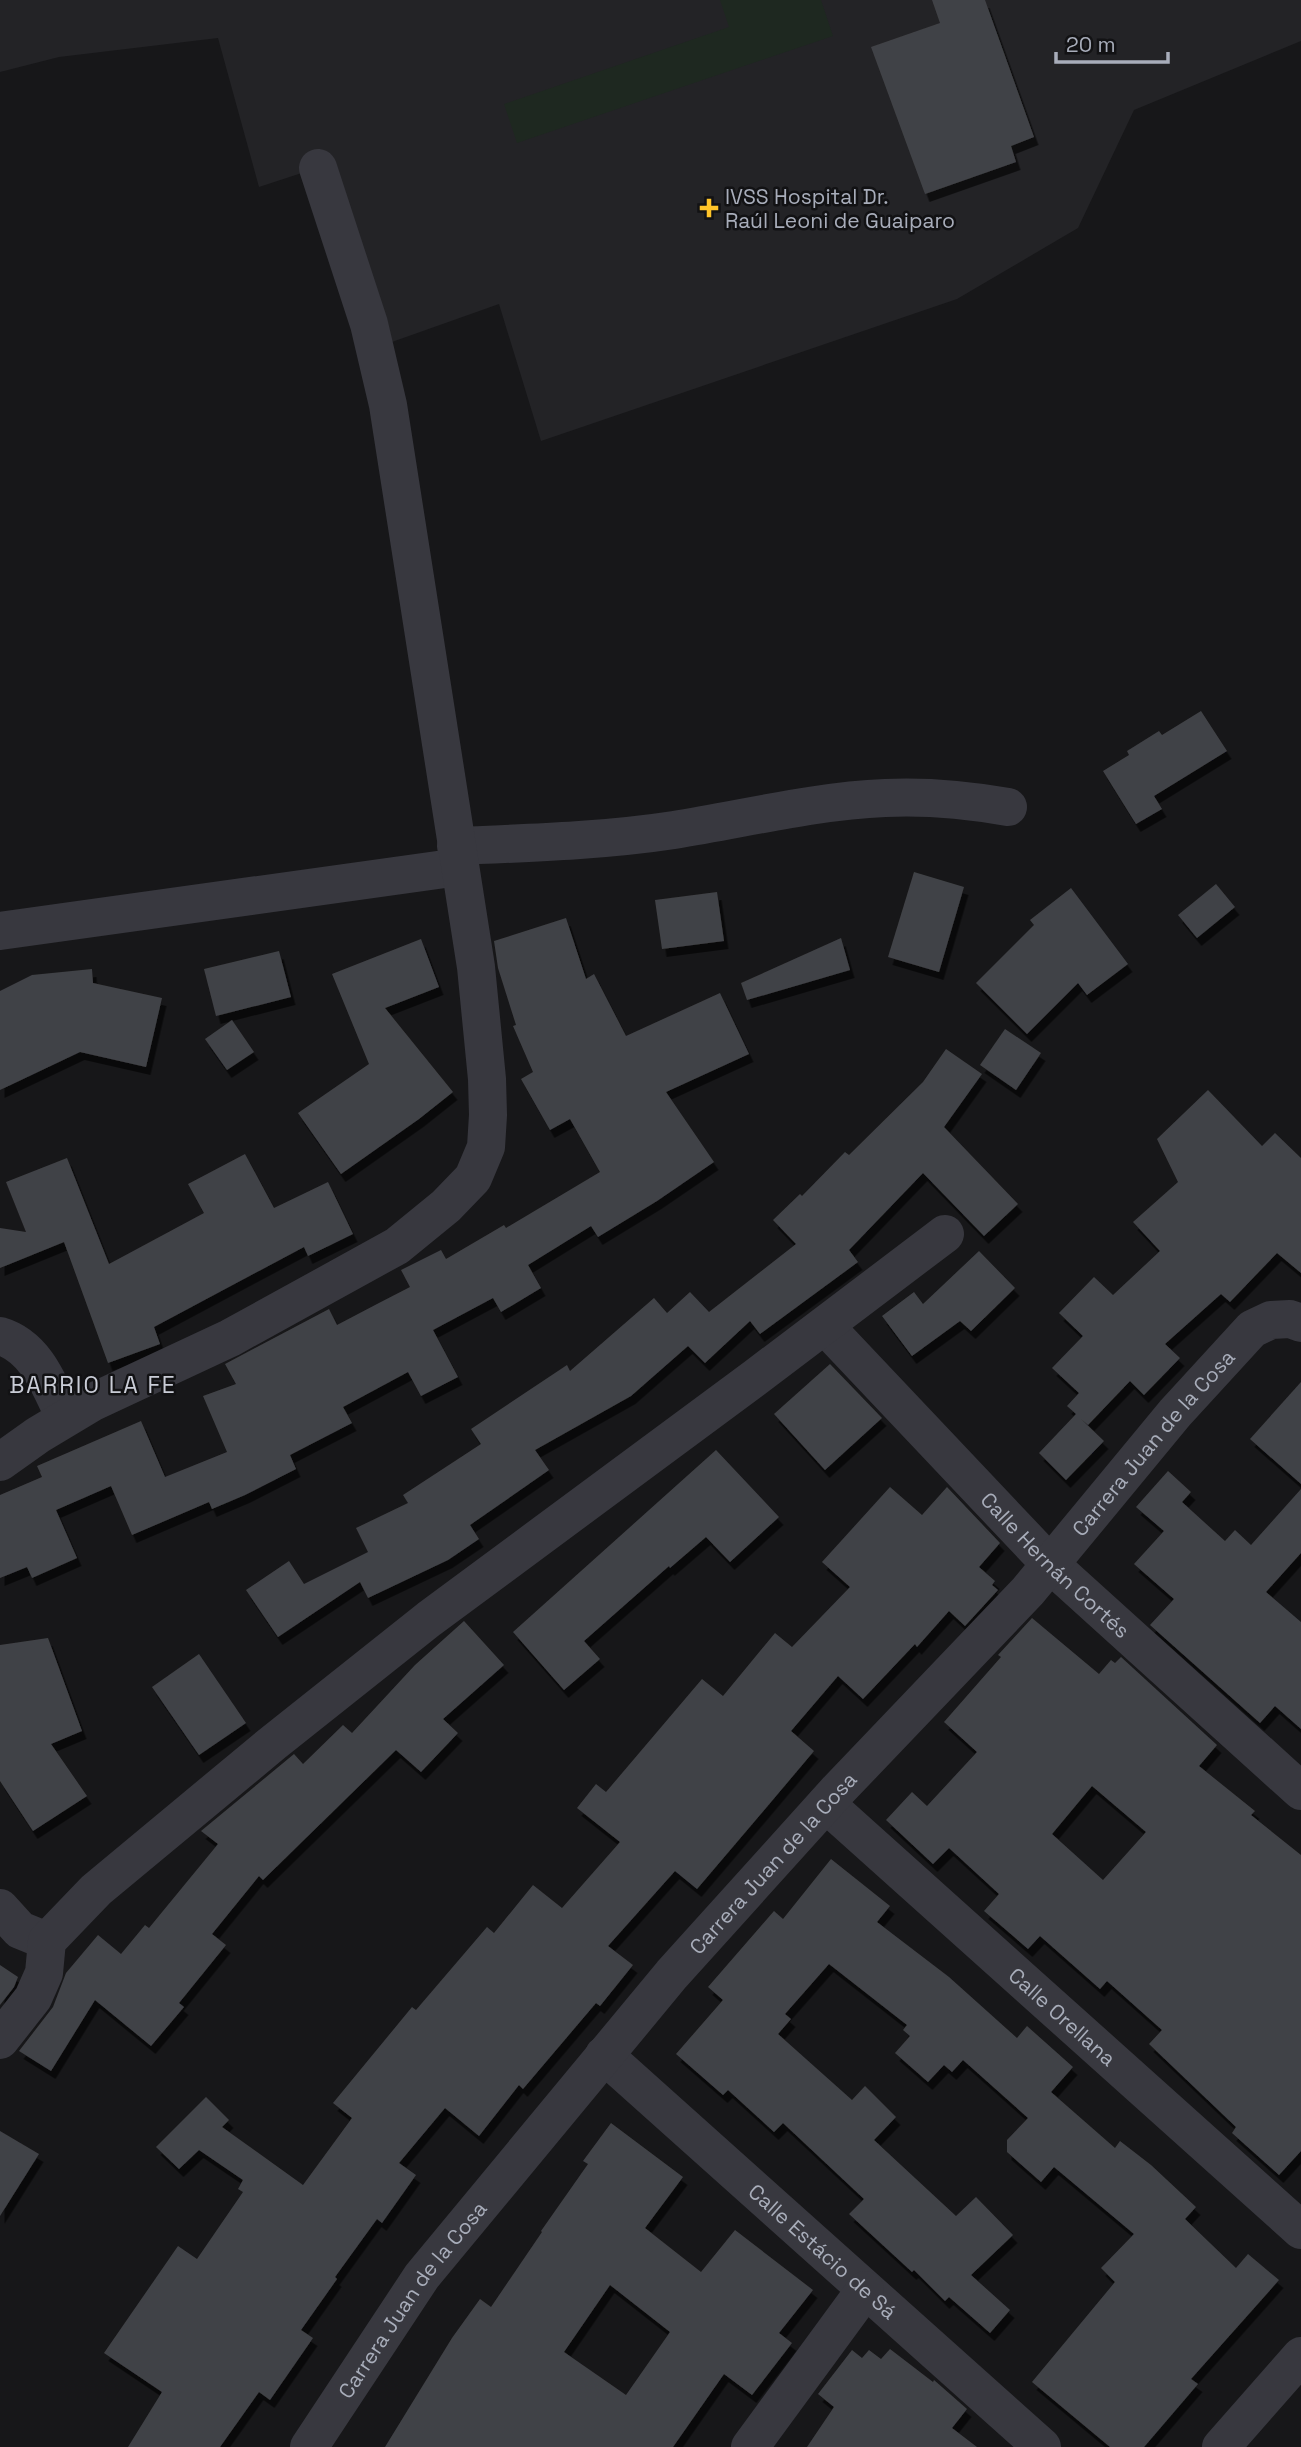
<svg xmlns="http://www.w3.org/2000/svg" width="1301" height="2447" font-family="'Space Grotesk',sans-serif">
  <defs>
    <filter id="shadow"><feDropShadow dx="4.5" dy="8" stdDeviation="0" flood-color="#0009"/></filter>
  </defs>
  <rect width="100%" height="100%" fill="#171719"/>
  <!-- built -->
  <polygon fill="#232326" points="0,0 1301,0 1301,41 1134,110 1078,228 957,299 541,441 499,304 375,348 317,168 259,187 218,38 59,57 0,72"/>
  <!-- green -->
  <polygon fill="#1e2820" points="720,0 821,0 833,36 517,143 504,104 729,27"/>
  <!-- building -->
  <g fill="#414246" fill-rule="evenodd" filter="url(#shadow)">
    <polygon points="932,0 985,0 1034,137 1011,146 1016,162 925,194 871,47 940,23"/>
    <polygon points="1201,711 1227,751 1154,796 1162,809 1136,824 1103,771 1129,755 1127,751 1159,731 1162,735"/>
    <polygon points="914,872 964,887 939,972 888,957"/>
    <polygon points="1216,884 1235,907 1197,938 1178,915"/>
    <polygon points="1071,888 1128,964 1087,995 1078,983 1027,1034 976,983 1034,925 1030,920"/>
    <polygon points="717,892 724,941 662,949 655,900"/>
    <polygon points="566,918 586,979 594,974 626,1036 720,993 749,1054 666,1092 714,1162 657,1201 598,1237 591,1226 528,1265 541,1288 501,1312 493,1298 433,1330 458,1377 421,1396 408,1372 343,1407 352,1423 290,1455 296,1469 245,1495 212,1509 209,1502 132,1535 111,1486 56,1510 77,1558 32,1578 27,1567 0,1578 0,1495 42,1477 37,1466 141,1421 165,1477 227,1452 203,1396 236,1384 225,1364 329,1309 337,1325 377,1304 410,1287 401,1270 441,1250 446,1259 504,1225 506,1228 600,1172 570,1119 550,1130 521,1079 533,1072 513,1026 516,1025 498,968 494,941"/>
    <polygon points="841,938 850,970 747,1000 741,983"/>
    <polygon points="421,939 439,987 385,1008 453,1092 419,1119 341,1174 298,1113 369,1064 332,974"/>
    <polygon points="279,951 291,997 216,1016 204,969"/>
    <polygon points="92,969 93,983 162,998 146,1067 80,1052 0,1090 0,991 32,975"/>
    <polygon points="232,1020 254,1052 227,1070 205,1039"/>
    <polygon points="1005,1029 1041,1053 1016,1090 980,1065"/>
    <polygon points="946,1049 982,1074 944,1127 1018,1204 984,1236 923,1173 849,1250 858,1262 760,1334 750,1321 705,1363 688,1346 631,1396 535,1450 549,1470 470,1525 479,1539 448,1560 368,1598 360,1582 278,1637 246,1590 289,1561 304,1584 368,1552 356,1528 408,1503 403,1495 481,1444 471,1429 567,1365 570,1371 654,1298 667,1313 690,1292 709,1312 796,1244 773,1220 800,1194 802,1196 845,1152 849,1155 923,1082"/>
    <polygon points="1208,1090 1262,1146 1275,1133 1301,1158 1301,1273 1277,1253 1230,1302 1221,1294 1165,1344 1180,1358 1144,1395 1130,1381 1088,1425 1081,1419 1104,1441 1066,1480 1039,1453 1076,1414 1067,1406 1079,1393 1052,1368 1083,1336 1059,1313 1094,1277 1113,1295 1160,1251 1133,1222 1178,1182 1157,1139"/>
    <polygon points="245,1154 274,1208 328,1182 353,1234 308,1256 304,1247 154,1327 160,1344 108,1363 64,1242 0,1268 0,1228 26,1232 6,1182 67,1158 109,1264 204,1213 188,1184"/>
    <polygon points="979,1251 1015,1288 971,1331 960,1321 912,1356 882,1316 914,1292 923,1304"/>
    <polygon points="830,1364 882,1418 825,1470 774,1414"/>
    <polygon points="1301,1382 1301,1484 1250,1439"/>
    <polygon points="716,1450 779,1517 730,1562 706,1537 670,1568 669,1566 584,1641 600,1659 564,1690 513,1632"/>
    <polygon points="1168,1471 1191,1492 1182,1502 1225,1541 1235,1530 1251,1545 1301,1489 1301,1553 1266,1592 1301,1622 1301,1729 1275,1706 1260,1723 1150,1625 1174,1599 1134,1564 1164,1531 1136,1507"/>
    <polygon points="890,1487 922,1515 947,1487 1000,1543 979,1567 995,1581 992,1585 998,1590 965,1626 949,1611 917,1647 915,1644 863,1699 838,1676 791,1731 814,1751 771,1802 697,1889 675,1871 608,1946 633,1965 600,2006 596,2003 523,2089 519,2085 479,2136 445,2108 399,2163 416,2175 382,2223 377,2219 335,2277 337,2279 301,2330 313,2338 270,2400 259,2392 220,2447 128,2447 162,2392 104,2353 178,2246 197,2259 243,2192 238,2189 243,2180 199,2150 179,2169 156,2147 206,2097 229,2120 222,2127 303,2185 352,2118 333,2103 412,2007 416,2010 487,1927 494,1933 533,1885 562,1908 620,1842 577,1808 596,1784 606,1792 702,1679 723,1696 775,1633 792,1647 850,1587 822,1562"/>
    <path d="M 1032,1618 L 1099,1674 L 1111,1660 L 1115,1663 L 1121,1657 L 1217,1745 L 1199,1766 L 1255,1811 L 1251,1815 L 1301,1855 L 1301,2151 L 1279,2175 L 1232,2133 L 1236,2127 L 1149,2044 L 1162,2030 L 1107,1981 L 1100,1989 L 1040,1936 L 1028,1949 L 984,1911 L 999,1894 L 949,1848 L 933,1864 L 886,1820 L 912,1792 L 927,1806 L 977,1752 L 944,1722 L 1001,1657 L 998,1655 ZM 1092,1786 L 1146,1832 L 1103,1880 L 1052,1834 Z"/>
    <polygon points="464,1621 504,1665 443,1719 458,1733 421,1772 396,1750 263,1880 259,1876 212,1934 226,1945 179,2003 184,2007 151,2046 95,2000 51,2071 19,2051 53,2007 66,1973 98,1935 121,1954 145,1925 149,1928 218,1844 201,1831 294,1754 303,1764 343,1725 352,1733 415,1665"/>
    <polygon points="48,1638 82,1731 51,1744 87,1796 33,1831 0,1781 0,1645"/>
    <polygon points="199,1654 246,1723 199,1755 152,1687"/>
    <polygon points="831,1859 890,1906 877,1922 949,1977 1017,2038 1027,2026 1073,2067 1051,2092 1115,2148 1120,2141 1151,2165 1196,2207 1185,2219 1236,2268 1248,2254 1279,2280 1191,2379 1198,2384 1144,2447 1110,2447 1032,2382 1115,2282 1101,2268 1134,2234 1054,2167 1041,2182 1007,2152 1007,2140 1028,2118 963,2060 952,2072 944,2065 928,2082 895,2053 910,2036 903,2030 907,2025 829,1964 785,2014 791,2019 778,2034 852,2100 865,2086 896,2117 874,2140 956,2216 976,2197 1013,2235 971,2275 1010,2310 990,2333 949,2297 945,2301 914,2270 912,2272 849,2214 864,2199 783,2123 774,2132 728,2090 723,2095 676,2054 723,2000 708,1987 774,1911 783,1919"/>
    <polygon points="0,1965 18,1977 14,1987 0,2005"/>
    <path d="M 611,2123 L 683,2177 L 645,2228 L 701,2272 L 735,2230 L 813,2290 L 779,2333 L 792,2343 L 752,2395 L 724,2374 L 673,2447 L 385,2447 L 452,2338 L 480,2299 L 491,2307 L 542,2232 L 541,2231 L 588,2164 L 583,2161 ZM 610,2285 L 670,2332 L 626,2395 L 564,2352 Z"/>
    <polygon points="0,2131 39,2154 0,2216"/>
    <polygon points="890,2349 933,2382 934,2380 967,2409 952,2428 977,2447 807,2447 834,2407 818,2394 852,2350 862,2358 869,2350 881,2359"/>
  </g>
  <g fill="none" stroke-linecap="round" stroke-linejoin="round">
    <!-- street -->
    <g stroke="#38383f" stroke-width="38">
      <path d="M 456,846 C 529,843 602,841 674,830 C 744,819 814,801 885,798 C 926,796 968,800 1008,807"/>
      <polyline points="0,931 459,867"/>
      <path id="s1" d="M 825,1326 L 1050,1564 L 1301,1791"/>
      <path d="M 0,1336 C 37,1347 50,1387 65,1418"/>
      <polyline points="0,1462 38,1435 93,1402 230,1338 397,1246 446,1206 473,1178 486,1147 488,1115 487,1079 476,967 388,405 369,324 318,168"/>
      <path id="s2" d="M 826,1804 L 1301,2230"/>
      <polyline points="0,1908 20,1930 47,1941"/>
      <polyline points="0,2040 33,1998 44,1973 47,1941 96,1890 273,1743 429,1619 756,1377 945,1234"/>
      <path id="s3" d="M 604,2055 L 1042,2447"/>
      <path id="s4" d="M 309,2447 L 422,2276 L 672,1974 L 838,1790 L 1028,1591 L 1175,1413 L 1252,1329 L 1271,1320 L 1290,1319 L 1301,1323"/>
      <polyline points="750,2447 865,2290"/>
      <polyline points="1221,2447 1301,2356"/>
    </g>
  </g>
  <!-- markers -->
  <path fill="#ffc429" stroke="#121214" stroke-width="2.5" d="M705.5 197.5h7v7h7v7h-7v7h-7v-7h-7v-7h7z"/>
  <g text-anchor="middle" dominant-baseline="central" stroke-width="5" stroke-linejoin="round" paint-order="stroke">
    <!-- poi labels -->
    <g font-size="21" fill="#a8adba" stroke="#121214" text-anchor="start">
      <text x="725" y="196">IVSS Hospital Dr.<tspan x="725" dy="24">Raúl Leoni de Guaiparo</tspan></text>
    </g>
    <!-- street labels -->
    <g font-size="21" fill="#a8adba" stroke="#121214">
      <text stroke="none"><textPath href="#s4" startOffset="1314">Carrera Juan de la Cosa</textPath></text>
      <text stroke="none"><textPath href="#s1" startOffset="332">Calle Hernán Cortés</textPath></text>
      <text stroke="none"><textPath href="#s4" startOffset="747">Carrera Juan de la Cosa</textPath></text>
      <text stroke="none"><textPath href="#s2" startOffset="318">Calle Orellana</textPath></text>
      <text stroke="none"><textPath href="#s3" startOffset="294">Calle Estácio de Sá</textPath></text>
      <text stroke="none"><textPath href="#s4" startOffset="180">Carrera Juan de la Cosa</textPath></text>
    </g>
    <!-- neighbourhood labels -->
    <g font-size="23" letter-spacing="2" fill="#c9ccd6" stroke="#121214">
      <text x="93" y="1385">BARRIO LA FE</text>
    </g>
  </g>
  <!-- scale -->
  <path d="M1056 52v10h112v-10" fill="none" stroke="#a8adba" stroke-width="3.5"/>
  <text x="1066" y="52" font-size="21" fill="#a8adba" stroke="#121214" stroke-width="5" paint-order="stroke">20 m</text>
</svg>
